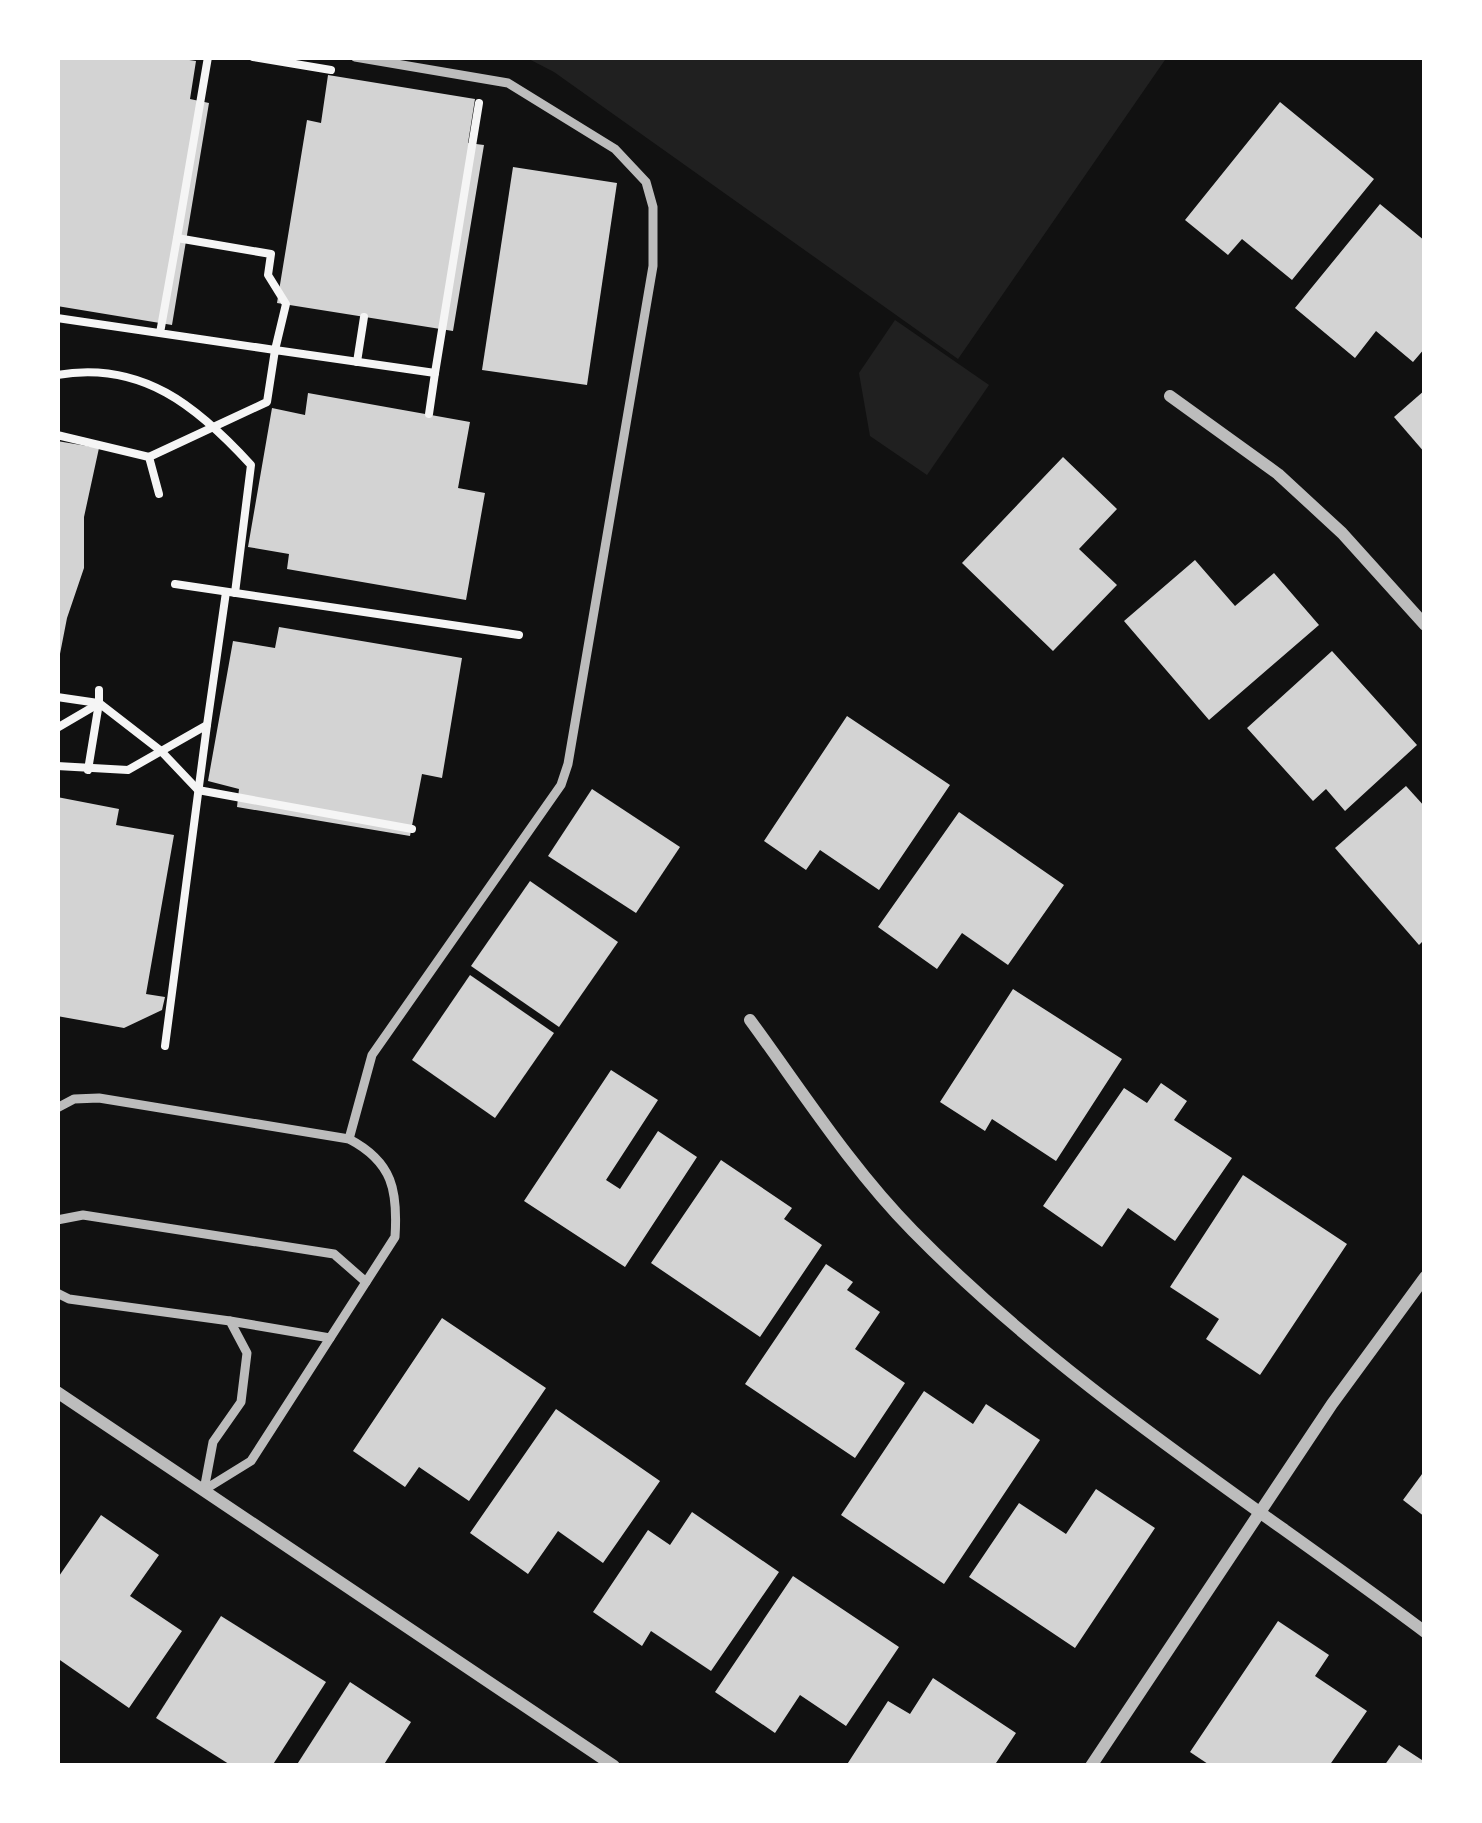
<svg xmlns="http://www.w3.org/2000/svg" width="1482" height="1823" font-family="Spectral,serif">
  <rect width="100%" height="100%" fill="#111"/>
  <!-- green -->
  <g fill="#202020">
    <polygon points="525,57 1167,57 958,359 554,72"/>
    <polygon points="895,320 989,385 927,475 870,436 859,373"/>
  </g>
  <!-- building -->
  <g fill="#d3d3d3">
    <polygon points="57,57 169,57 196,61 190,99 209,103 172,325 57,306"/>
    <polygon points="328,75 475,99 468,143 484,145 453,331 277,303 307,120 321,123"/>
    <polygon points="1280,102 1374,179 1292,280 1242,239 1228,255 1185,220"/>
    <polygon points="513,167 617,183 587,385 482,370"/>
    <polygon points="1380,204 1425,241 1425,348 1413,362 1376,331 1355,358 1295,308"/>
    <polygon points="1425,390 1425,453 1394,417"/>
    <polygon points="308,393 470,422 458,488 485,493 466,600 287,569 289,554 248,547 272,408 305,415"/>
    <polygon points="57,441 99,448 84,517 84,568 67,618 59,659"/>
    <polygon points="1063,457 1117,509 1079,549 1117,585 1053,651 962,563"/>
    <polygon points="1195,560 1235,606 1274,573 1319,625 1209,720 1124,621"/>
    <polygon points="279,627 462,658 442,778 422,774 410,836 237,807 239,789 208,781 233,641 275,648"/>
    <polygon points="1332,651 1417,745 1345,811 1326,789 1313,801 1247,728"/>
    <polygon points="847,716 950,785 879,890 820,850 806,870 764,841"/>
    <polygon points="1406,786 1425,807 1425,939 1419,945 1335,848"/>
    <polygon points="592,789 680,847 636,913 548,856"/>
    <polygon points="57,797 119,809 116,825 174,835 146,994 165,997 162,1010 124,1028 57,1016"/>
    <polygon points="959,812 1064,885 1008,965 962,933 937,969 878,927"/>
    <polygon points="530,881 618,942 559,1027 471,966"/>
    <polygon points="470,975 554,1033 495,1118 412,1060"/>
    <polygon points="1013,989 1122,1059 1056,1161 992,1119 985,1131 940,1102"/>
    <polygon points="611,1070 658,1100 606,1180 620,1189 658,1131 697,1157 625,1267 524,1201"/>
    <polygon points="1161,1083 1187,1101 1174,1120 1232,1158 1175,1241 1128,1208 1102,1247 1043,1206 1124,1088 1147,1103"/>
    <polygon points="721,1160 792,1208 784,1219 822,1245 760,1337 651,1263"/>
    <polygon points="1243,1175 1347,1244 1260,1375 1206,1339 1219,1319 1170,1287"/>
    <polygon points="826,1264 853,1282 847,1290 880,1312 855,1349 905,1383 855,1458 745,1384"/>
    <polygon points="442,1318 546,1388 469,1501 419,1467 405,1487 353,1451"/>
    <polygon points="924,1391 973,1424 986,1404 1040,1440 944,1584 841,1515"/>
    <polygon points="556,1409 660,1481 603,1563 558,1531 528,1574 470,1533"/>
    <polygon points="1425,1470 1425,1517 1403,1500"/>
    <polygon points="1096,1489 1155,1528 1075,1648 969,1577 1019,1503 1066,1534"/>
    <polygon points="692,1512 779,1572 711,1671 651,1631 642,1646 593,1612 648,1530 670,1545"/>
    <polygon points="101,1515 159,1555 130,1596 182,1631 129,1708 57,1658 57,1579"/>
    <polygon points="793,1576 899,1647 846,1726 800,1695 775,1733 715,1692"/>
    <polygon points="221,1616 326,1682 272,1766 232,1766 156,1718"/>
    <polygon points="1278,1621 1329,1655 1315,1676 1367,1711 1329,1766 1211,1766 1190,1752"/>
    <polygon points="933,1678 1016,1733 994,1766 846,1766 888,1701 910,1714"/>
    <polygon points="350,1682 411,1722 383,1766 296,1766"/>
    <polygon points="1399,1745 1425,1762 1425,1766 1384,1766"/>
  </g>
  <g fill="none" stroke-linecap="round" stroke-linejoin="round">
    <!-- path -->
    <g stroke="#f5f5f5" stroke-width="8">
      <polyline points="253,57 331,70"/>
      <polyline points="177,238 208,57"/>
      <polyline points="57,318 275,350 286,304 268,275 271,254 177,238 160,333"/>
      <polyline points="357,362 364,317"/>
      <path d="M 57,375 C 142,360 198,407 251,465 L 235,593"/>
      <polyline points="429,414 435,373"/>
      <polyline points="57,435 149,457 159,494"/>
      <polyline points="149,457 267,402 275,350 435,373 479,103"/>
      <polyline points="175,584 519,635"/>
      <polyline points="99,690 99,703 161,751 198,790 412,829"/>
      <polyline points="57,697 98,703"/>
      <polyline points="57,728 98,704"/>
      <polyline points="57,766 128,770 207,725 226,592"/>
      <polyline points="88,770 99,703"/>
      <polyline points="165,1046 207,725"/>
    </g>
    <!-- service -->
    <g stroke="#bcbcbc" stroke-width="9">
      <path d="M 57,1108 L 74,1099 L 99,1098 L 349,1139 C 393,1162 398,1191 395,1237 L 251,1461 L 204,1490"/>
      <polyline points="349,1139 372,1055 561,785 568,764 653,266 653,207 646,182 615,149 508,83 355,57"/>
      <polyline points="57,1220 83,1215 334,1254 366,1282"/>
      <polyline points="57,1293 69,1299 230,1321 247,1353 241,1402 213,1442 204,1490"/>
      <polyline points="230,1321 330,1338"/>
    </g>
    <!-- minor -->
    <g stroke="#bcbcbc" stroke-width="12">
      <polyline points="1170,396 1278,474 1342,533 1425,625"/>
      <path d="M 750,1020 C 802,1091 851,1168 913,1231 C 1065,1386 1252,1502 1425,1632"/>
      <polyline points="57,1392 614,1766"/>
      <polyline points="1091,1766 1332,1404 1425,1277"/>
    </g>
  </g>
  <!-- border -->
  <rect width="1482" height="1823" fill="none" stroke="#ffffff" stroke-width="120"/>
</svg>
